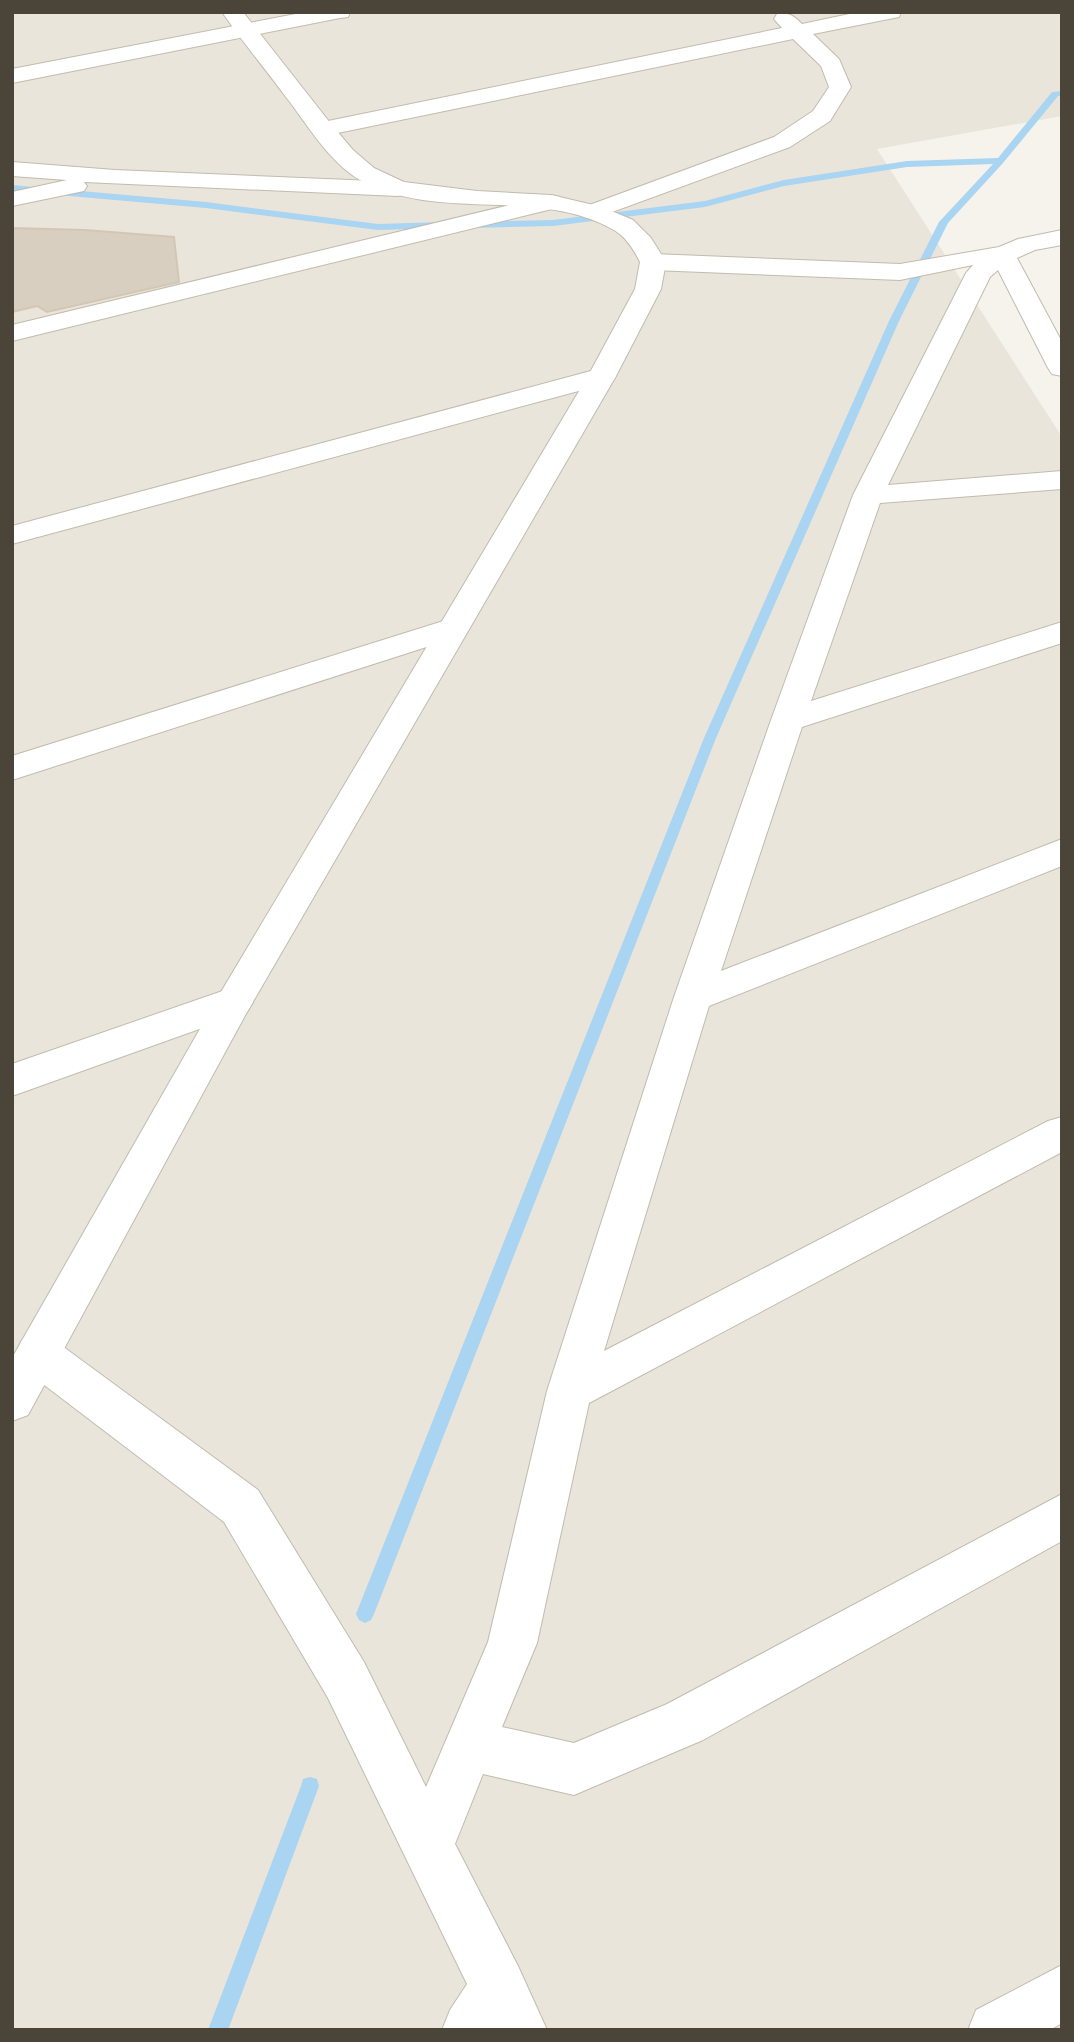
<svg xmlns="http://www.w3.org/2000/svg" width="1074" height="2042" font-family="Roboto,sans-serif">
  <rect width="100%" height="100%" fill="#f6f3ec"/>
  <!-- residential -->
  <polygon fill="#eae5da" points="12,12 1062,12 1062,116 877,149 1062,437 1062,2030 12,2030"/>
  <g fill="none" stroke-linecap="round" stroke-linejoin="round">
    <!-- stream -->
    <g fill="#a9d4f2" fill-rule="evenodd">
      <polygon points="1062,91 1062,96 1058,96 1003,163 948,223 899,321 716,738 374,1614 371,1620 365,1623 359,1620 356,1614 704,738 889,321 939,222 993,164 907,167 784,186 705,207 553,226 470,228 465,225 470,222 553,220 705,201 784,180 907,161 998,158 1052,92"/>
      <polygon points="12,185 206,202 378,224 443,222 448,225 443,228 378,230 206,208 12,191"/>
      <polygon points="310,1777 317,1779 319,1786 228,2030 208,2030 301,1786 303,1779"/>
    </g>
  </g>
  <!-- building -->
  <polygon fill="#d8cfc1" stroke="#d3c7b4" stroke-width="2" points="12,228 85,230 174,237 179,282 47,312 37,306 12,312"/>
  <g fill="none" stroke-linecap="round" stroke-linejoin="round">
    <!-- minor casing -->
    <g stroke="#c2bbae" stroke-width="2">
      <g id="minor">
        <polygon points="306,12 350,12 348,17 340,18 12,83 12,69"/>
        <path d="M 859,12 L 901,12 L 899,17 L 813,34 L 839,59 L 851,87 L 830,121 L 790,147 L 593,219 L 584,217 L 581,212 L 584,207 L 774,137 L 813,111 L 829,87 L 821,66 L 793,39 L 323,136 L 315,134 L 311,129 L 315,124 L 323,122 L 782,28 L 774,19 L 777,14 C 789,12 794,16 802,24 Z"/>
        <polygon points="12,162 115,170 398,182 407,184 410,189 407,194 398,196 84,182 87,186 84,191 12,206 12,192 67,180 12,176"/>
        <polygon points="551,195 560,197 563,202 560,207 12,341 12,325"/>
        <polygon points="1062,230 1062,245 1035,250 1017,258 1062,342 1062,376 1052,374 1048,368 998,270 990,277 888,485 1062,471 1062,489 880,503 811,701 1062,622 1062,643 802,727 721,971 1062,839 1062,866 709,1006 604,1351 1048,1121 1062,1117 1062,1152 589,1403 537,1643 502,1727 574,1743 667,1704 1062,1494 1062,1541 703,1740 574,1795 483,1774 455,1844 518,1966 547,2030 442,2030 450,2010 467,1984 328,1698 224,1522 22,1368 16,1354 22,1340 38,1334 54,1340 258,1490 364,1662 426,1787 488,1642 547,1391 674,997 771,720 853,495 966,273 973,265 900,280 653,270 644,267 640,262 644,257 653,254 900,264 999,247 1018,239"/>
        <polygon points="602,368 612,370 616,376 612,382 12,544 12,526"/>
        <polygon points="453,618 464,621 469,628 464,635 12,780 12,756"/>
        <polygon points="234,987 247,992 253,1002 247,1012 12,1096 12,1064"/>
        <polygon points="1062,1965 1062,2023 1050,2030 968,2030 976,2010"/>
      </g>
    </g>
    <!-- tertiary casing -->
    <g stroke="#c2bbae" stroke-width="2">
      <path id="tertiary" d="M 222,12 L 243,12 L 331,124 L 353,150 L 374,168 L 404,182 L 477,191 L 551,195 L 602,207 L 633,220 L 651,238 L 666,262 L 661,289 L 616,376 L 247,1012 L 28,1415 L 12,1421 L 12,1358 L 221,992 L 588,376 L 635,289 L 640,262 C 634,250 626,237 614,230 C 538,186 437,223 360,180 C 329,162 307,124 286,97 C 265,69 242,41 222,12 Z"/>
    </g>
    <!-- minor -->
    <use href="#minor" fill="#fff" fill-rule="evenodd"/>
    <!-- tertiary -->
    <use href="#tertiary" fill="#fff" fill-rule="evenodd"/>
  </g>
  <!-- border -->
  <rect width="1074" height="2042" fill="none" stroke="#4b4439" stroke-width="28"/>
</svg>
